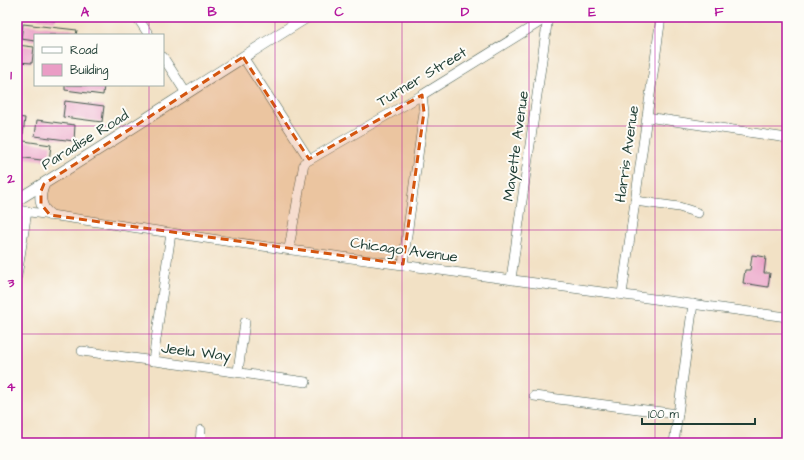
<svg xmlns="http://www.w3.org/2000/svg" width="804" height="460" font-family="'Architects Daughter',sans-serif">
  <rect width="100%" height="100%" fill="#fdfcf7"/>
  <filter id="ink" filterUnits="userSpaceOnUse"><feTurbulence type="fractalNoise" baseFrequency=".025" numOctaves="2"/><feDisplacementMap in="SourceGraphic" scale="8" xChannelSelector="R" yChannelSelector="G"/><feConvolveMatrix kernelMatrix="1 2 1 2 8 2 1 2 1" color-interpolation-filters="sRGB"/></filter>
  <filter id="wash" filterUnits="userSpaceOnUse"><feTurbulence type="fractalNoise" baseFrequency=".012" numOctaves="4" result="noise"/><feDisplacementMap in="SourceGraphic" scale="16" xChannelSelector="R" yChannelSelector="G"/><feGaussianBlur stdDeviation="0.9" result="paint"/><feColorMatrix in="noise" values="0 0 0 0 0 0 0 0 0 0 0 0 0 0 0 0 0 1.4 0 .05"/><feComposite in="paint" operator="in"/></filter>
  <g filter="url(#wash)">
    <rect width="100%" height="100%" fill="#f2e1c5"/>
    <g id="blocks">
      <!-- building -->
      <g fill="#ea9dc5">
        <polygon points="27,17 56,17 55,21"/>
        <polygon points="23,24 77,30 76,35 35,35 35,41 21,39"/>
        <polygon points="17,45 34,47 32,63 17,62"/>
        <polygon points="17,67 21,68 19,83 17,83"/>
        <polygon points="65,85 104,85 103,95 65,90"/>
        <polygon points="65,101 104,106 102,122 63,117"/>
        <polygon points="17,117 25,118 23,134 17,133"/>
        <polygon points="37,120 75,125 74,141 35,136"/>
        <polygon points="17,140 51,145 49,161 17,157"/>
        <polygon points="752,255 766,257 764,273 770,273 768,287 743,283 745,270 750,270"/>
      </g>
    </g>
  </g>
  <g filter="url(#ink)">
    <use href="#blocks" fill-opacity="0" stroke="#3f564a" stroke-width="1"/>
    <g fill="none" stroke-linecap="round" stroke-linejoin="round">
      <!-- minor casing -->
      <g stroke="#3f564a" stroke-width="10">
        <g id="minor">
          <polyline points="137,17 149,35"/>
          <polyline points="163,57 186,93"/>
          <polyline points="243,57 309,159"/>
          <polyline points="647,117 787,138"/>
          <polyline points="635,201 679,207 698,213"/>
          <polyline points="17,210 232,242 787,317"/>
          <polyline points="289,248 304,163 422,95 548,17"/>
          <polyline points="403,264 424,112 422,95"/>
          <polyline points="17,276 27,211"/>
          <polyline points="511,279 548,17"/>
          <polyline points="622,294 661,17"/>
          <polyline points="82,351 306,382"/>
          <polyline points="153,361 171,233"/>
          <polyline points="238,371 245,322"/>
          <polyline points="534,396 678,414"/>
          <polyline points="200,443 201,430"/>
          <polyline points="674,443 693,304"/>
        </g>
      </g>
      <!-- major casing -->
      <g stroke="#3f564a" stroke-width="12">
        <g id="major">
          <path d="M 44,184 C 39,195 39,207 50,215"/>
          <path d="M 17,200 C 115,140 210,77 307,17"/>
        </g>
      </g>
      <!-- minor -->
      <use href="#minor" stroke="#fff" stroke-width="9"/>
      <!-- major -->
      <use href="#major" stroke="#fff" stroke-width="11"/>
    </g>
  </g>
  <!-- marked area -->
  <path fill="#d45610" fill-opacity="0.2" stroke="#d45610" stroke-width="3" stroke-dasharray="8 5" stroke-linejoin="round" d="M 243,57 L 309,159 L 422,95 L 424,112 L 403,264 L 50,215 L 41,204 L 41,191 L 44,184 Z"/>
  <!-- grid -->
  <path fill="none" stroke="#b5179e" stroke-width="1" stroke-opacity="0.55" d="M 149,17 L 149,35M 275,17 L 275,443M 402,17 L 402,443M 529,17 L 529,443M 655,17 L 655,443M 149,85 L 149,443M 17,126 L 787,126M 17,230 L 787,230M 17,334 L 787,334"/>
  <g text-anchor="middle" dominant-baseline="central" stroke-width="4" stroke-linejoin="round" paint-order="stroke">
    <!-- street labels -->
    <g font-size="15" fill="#1f3d34" stroke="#fdfcf7">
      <text transform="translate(422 77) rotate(-31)">Turner Street</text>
      <text transform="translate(85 140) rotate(-32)">Paradise Road</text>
      <text transform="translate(516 146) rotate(-82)">Mayette Avenue</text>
      <text transform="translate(627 154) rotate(-82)">Harris Avenue</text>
      <text transform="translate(404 250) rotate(8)">Chicago Avenue</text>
      <text transform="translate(196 352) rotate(7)">Jeelu Way</text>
    </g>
  </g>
  <!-- margin -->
  <rect width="804" height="460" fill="none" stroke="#fdfcf7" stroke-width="44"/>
  <!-- legend -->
  <rect x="34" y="34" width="130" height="52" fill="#fdfcf7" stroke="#a4b0a9"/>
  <rect x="42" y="47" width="20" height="6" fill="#ffffff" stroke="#a4b0a9"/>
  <text x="70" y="54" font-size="12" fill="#1f3d34">Road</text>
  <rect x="42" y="64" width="20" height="12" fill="#ea9dc5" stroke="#a4b0a9"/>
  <text x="70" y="74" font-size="12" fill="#1f3d34">Building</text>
  <!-- scale -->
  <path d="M642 418v6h113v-6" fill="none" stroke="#1f3d34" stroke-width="2"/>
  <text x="648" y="418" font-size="12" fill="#1f3d34" stroke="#fdfcf7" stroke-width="3" paint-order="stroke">100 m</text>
  <rect x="22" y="22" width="760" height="416" fill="none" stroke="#b5179e" stroke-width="1.5"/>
  <g font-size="13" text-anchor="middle" font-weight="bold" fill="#b5179e">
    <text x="85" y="16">A</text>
    <text x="212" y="16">B</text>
    <text x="339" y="16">C</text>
    <text x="465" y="16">D</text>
    <text x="592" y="16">E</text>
    <text x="719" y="16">F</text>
    <text x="11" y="79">1</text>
    <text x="11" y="183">2</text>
    <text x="11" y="287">3</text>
    <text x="11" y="391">4</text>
  </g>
</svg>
